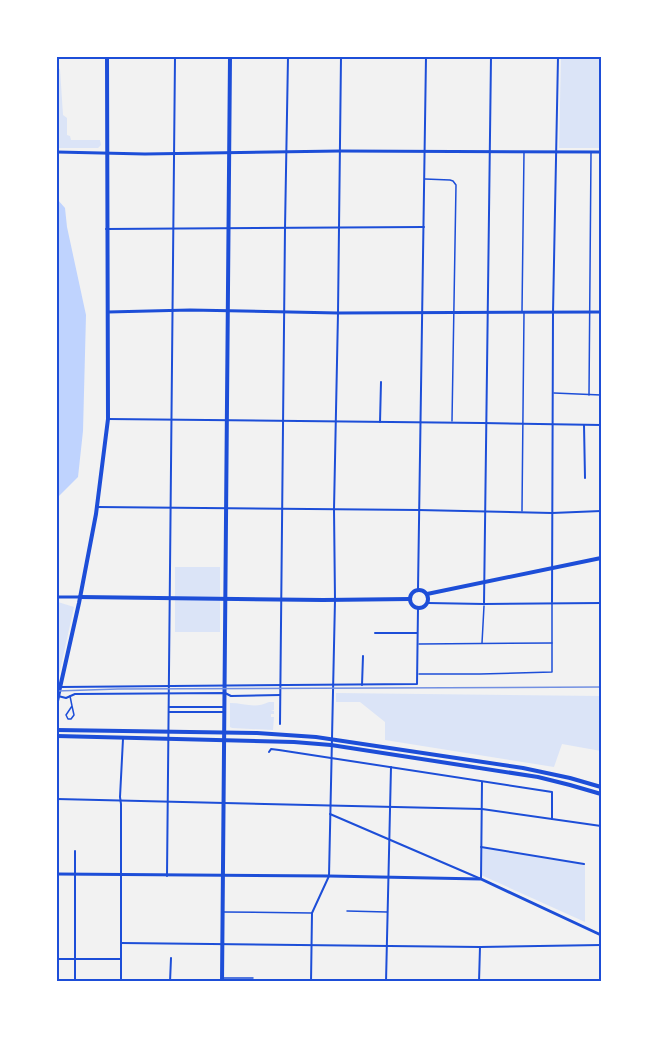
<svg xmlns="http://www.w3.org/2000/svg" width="658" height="1039" font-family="Lato,sans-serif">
  <rect width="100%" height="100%" fill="#f2f2f2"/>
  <!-- green -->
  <g fill="#dbe4f7">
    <polygon points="561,57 601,57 601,148 559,148"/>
    <polygon points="57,68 60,69 63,115 67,118 67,135 70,136 71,140 100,140 101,145 98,148 57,148"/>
    <rect x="175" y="567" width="45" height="65"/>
    <polygon points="58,602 74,607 57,684 57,610"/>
    <polygon points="336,693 601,696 601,751 562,744 554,767 385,740 385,722 360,702 336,702"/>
    <path d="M 269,702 L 274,702 L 274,710 L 271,710 L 274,711 L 274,714 L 271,714 L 271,717 L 274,717 L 273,730 L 232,728 L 230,727 L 230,703 C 244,703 255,709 269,702 Z"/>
    <polygon points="481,847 585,865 585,922 481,875"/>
  </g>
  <!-- water -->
  <polygon fill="#bfd3fe" points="57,199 65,208 67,227 86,315 83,431 78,477 57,498"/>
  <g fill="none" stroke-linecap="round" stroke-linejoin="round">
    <!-- service -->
    <g stroke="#1d4ed8" stroke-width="1.5">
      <polyline points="425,179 450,180 453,181 456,185 452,421"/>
      <polyline points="522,312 524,152"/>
      <polyline points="554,393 601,395"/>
      <polyline points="589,395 591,153"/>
      <polyline points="522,511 524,313"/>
      <polyline points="482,643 484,606"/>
      <polyline points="419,644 552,643"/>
      <polyline points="419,674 480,674 552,672 552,603"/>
      <polyline points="70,696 72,706 66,715 68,719 71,719 74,715 72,706"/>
      <polyline points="347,911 387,912"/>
      <polyline points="224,912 312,913"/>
      <polyline points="223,978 253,978"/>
    </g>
    <!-- minor -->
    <g stroke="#1d4ed8" stroke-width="2">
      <polyline points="106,229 424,227"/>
      <polyline points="108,419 482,423 601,425"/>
      <polyline points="380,422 381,382"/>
      <polyline points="584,425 585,478"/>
      <polyline points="97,507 418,510 552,513 601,511"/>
      <polyline points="418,589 426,57"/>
      <polyline points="552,602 553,313 558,57"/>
      <polyline points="428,603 484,604 601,603"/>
      <polyline points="484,604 491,57"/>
      <polyline points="375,633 417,633"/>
      <polyline points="362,685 363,656"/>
      <polyline points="60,687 417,684 418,608"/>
      <polyline points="58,696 66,698 75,694 225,693 231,696 280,695"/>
      <polyline points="169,707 225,707"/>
      <polyline points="169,712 225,712"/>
      <polyline points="280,724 285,228 288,57"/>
      <polyline points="269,752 271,749 279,750 552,792 552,819"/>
      <polyline points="57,799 482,809 601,826"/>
      <polyline points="330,814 481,879 482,782"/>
      <polyline points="481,847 584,864"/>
      <polyline points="167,876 175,57"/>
      <polyline points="121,943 480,947 601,945"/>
      <polyline points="57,959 120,959"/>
      <polyline points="75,982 75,851"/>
      <polyline points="121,982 121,804 120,797 123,739"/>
      <polyline points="170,982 171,958"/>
      <polyline points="311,982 312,913 329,876 335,600 334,509 338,313 341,57"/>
      <polyline points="386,982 391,767"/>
      <polyline points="479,982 480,947"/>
    </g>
    <!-- tertiary -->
    <g stroke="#1d4ed8" stroke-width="3">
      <polyline points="57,152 145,154 340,151 601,152"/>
      <polyline points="108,312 190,310 338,313 601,312"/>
      <polyline points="57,874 329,876 481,879 601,935"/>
    </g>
    <!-- secondary -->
    <polyline stroke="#1d4ed8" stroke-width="3" points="57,597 80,597"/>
    <!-- primary -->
    <g stroke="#1d4ed8" stroke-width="4">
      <circle cx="419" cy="599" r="9"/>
      <polyline points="427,594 601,558"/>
      <polyline points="80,597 323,600 410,599"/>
      <polyline points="57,701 79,603 96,514 108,419 107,57"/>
      <polyline points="57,730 257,733 316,737 523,768 570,778 601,787"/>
      <polyline points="57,736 294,742 331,745 538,777 570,785 601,794"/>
      <polyline points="222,982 230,57"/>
    </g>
    <!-- rail -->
    <polyline stroke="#7290e2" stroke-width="1.5" points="57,691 118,689 601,687"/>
  </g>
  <!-- border -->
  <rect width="658" height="1039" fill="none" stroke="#ffffff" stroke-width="117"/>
  <rect x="58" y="58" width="542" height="922" fill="none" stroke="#1d4ed8" stroke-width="2"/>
</svg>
